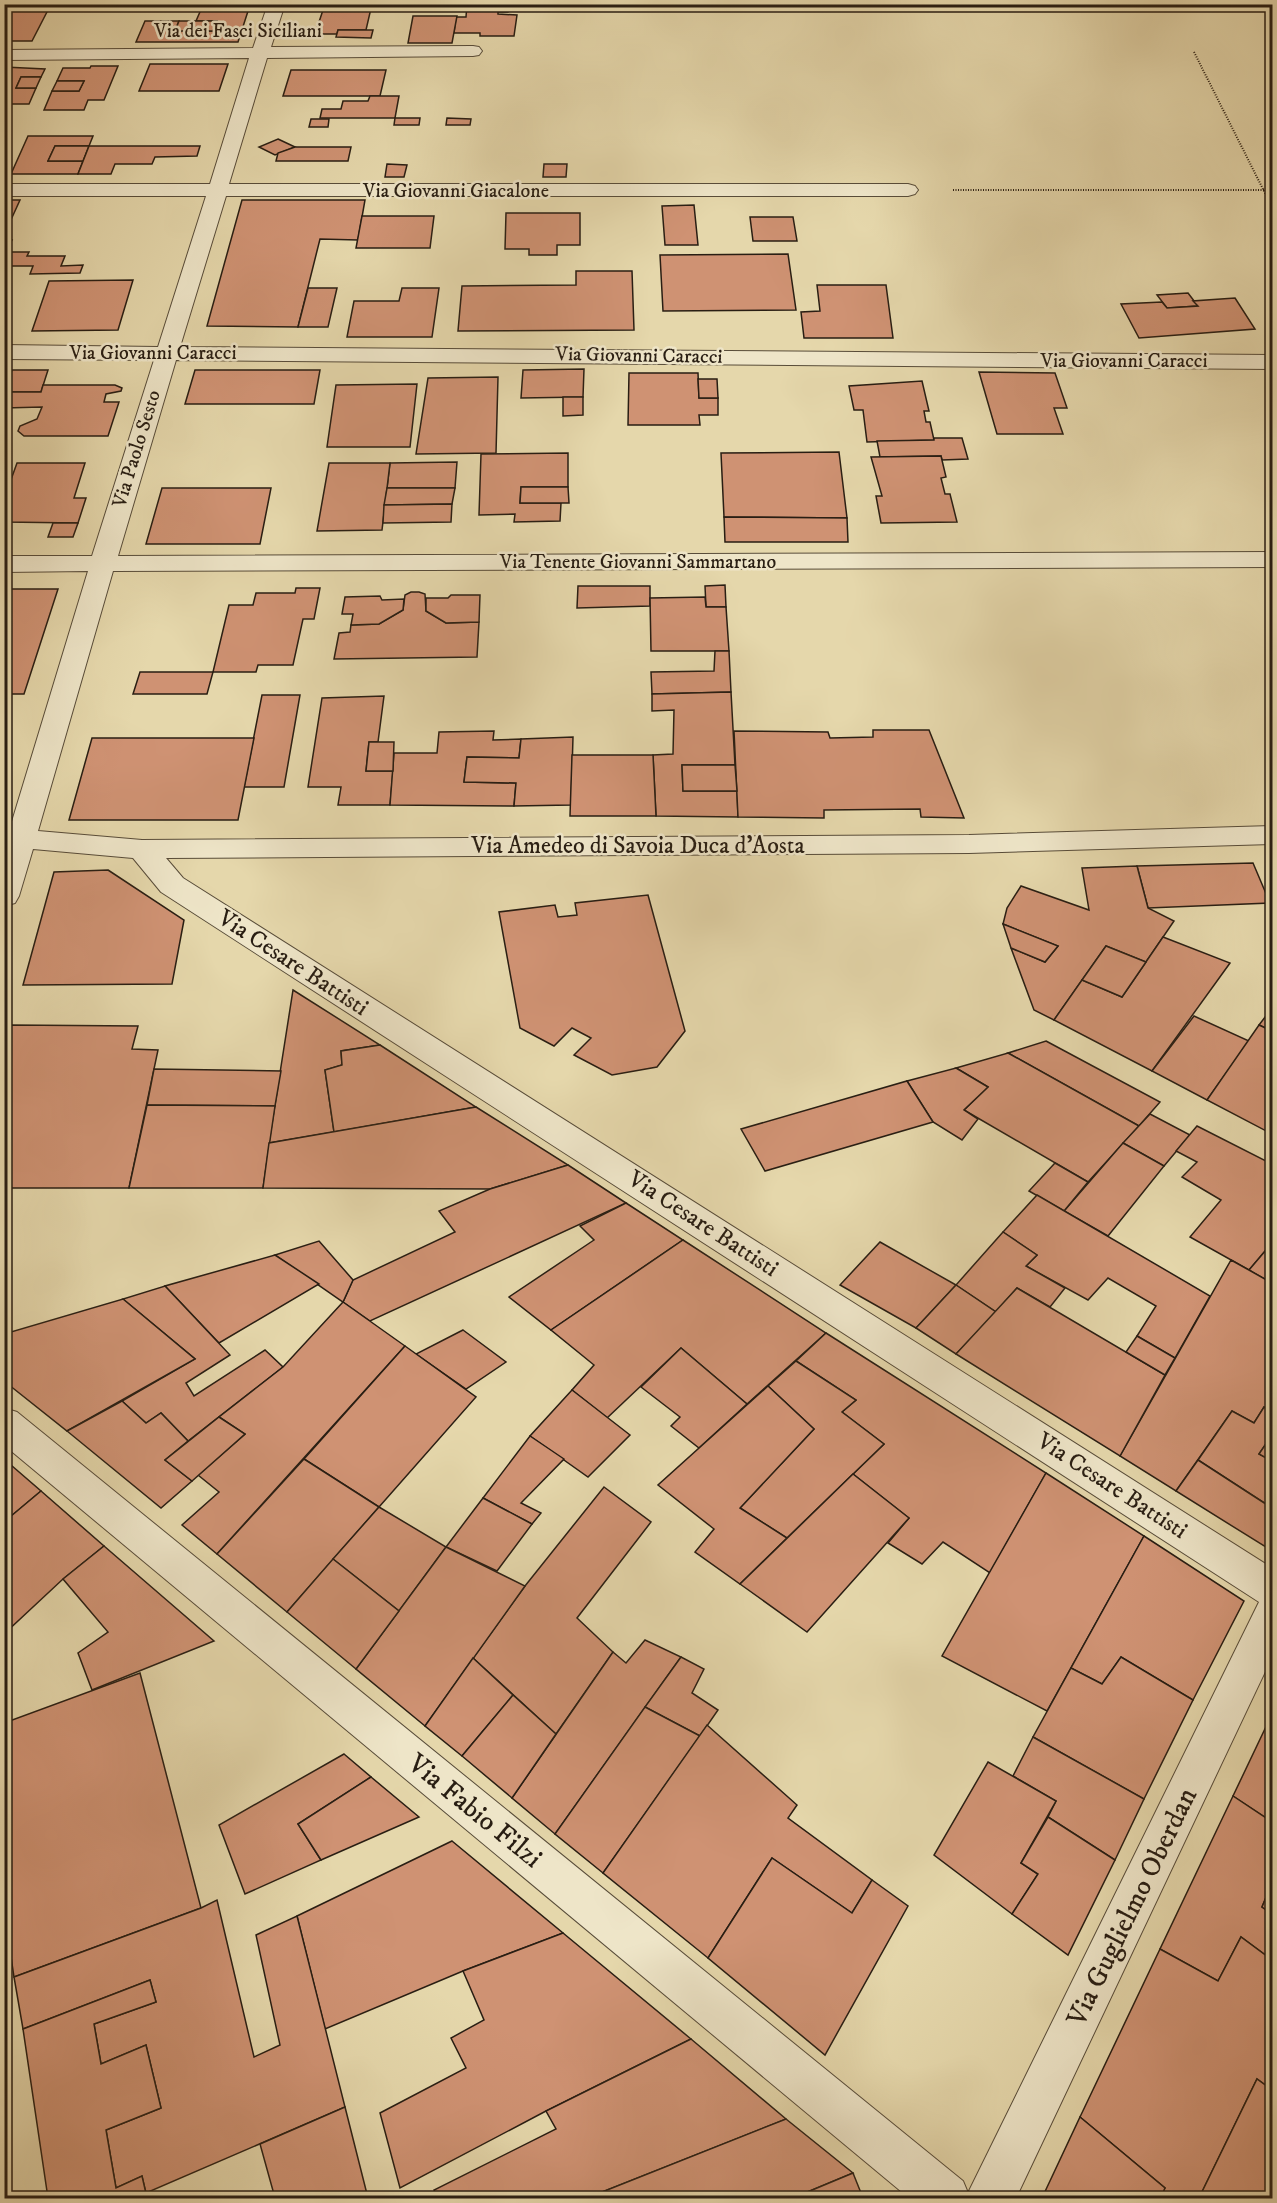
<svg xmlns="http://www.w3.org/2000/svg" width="1277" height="2203" font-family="'IM FELL DW Pica',serif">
  <rect width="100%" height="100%" fill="#e5d7ab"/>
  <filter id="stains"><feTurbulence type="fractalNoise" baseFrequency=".00333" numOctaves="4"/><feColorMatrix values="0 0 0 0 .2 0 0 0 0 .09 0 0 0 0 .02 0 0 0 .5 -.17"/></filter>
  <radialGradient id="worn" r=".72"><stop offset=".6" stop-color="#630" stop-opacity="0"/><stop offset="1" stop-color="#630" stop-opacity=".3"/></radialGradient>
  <!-- building -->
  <g fill="#cf9273" stroke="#291e13" stroke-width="1.5">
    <polygon points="325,4 372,4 366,30 338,30 337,34 315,34"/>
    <polygon points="399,4 426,4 425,9 398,9"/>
    <polygon points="467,4 509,4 508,12 498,12 498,14 517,15 514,36 480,36 480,33 454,33 456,17 466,17"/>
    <polygon points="203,5 250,5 238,42 136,42 145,21 179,21 175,31 213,31 217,21 196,21"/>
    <polygon points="8,8 49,8 32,41 4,41 4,14"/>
    <polygon points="413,16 457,16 452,43 408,43"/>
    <polygon points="179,21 217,21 213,31 175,31"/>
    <polygon points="338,30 373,30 371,38 336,37"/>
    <polygon points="150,64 228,64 219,91 139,91"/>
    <polygon points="91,66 118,66 104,100 88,100 84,110 44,110 52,91 79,91 84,81 57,81 63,68 90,68"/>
    <polygon points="4,67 45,69 41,77 21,77 16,88 36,88 29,104 4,104"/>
    <polygon points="291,70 386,70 380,96 283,96"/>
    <polygon points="21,77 41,77 36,88 16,88"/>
    <polygon points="57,81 84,81 79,91 52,91"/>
    <polygon points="370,96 399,96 395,118 320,118 322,109 341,109 343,101 368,101"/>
    <polygon points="395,118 420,118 419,125 394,125"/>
    <polygon points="447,118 471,119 470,125 446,125"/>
    <polygon points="311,119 329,119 328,127 309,127"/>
    <polygon points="28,136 93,136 89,146 55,146 48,161 83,161 78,174 11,174"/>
    <polygon points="278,139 295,147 275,155 259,147"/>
    <polygon points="55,146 89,146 83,161 48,161"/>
    <polygon points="89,146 200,146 197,156 155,157 152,164 115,164 111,174 78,174"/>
    <polygon points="295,147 351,147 348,161 276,161 278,153"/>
    <polygon points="387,164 407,165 404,177 385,177"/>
    <polygon points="544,164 567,164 566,177 543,177"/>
    <polygon points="4,200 20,200 4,235"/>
    <polygon points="242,200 365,200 358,240 320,239 298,327 207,326"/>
    <polygon points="694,205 698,245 665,245 662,206"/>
    <polygon points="506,213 580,213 580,245 557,245 557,255 529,255 529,249 505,249"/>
    <polygon points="362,216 434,216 430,248 356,248"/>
    <polygon points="750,217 793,217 797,241 753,241"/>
    <polygon points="4,240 12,240 6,252 29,252 27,256 65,256 61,266 83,265 80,273 30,274 33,266 4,266"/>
    <polygon points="788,254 796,310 663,311 660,255"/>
    <polygon points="576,271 632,271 634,330 458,331 462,286 576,285"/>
    <polygon points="133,280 118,330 32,331 49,281"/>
    <polygon points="817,285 886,285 893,338 804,338 801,312 820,311"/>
    <polygon points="308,288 337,288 328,327 298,327"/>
    <polygon points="402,288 439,288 432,337 347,337 354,301 399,301"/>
    <polygon points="1188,293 1198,306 1167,308 1157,295"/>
    <polygon points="1235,298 1255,329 1139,338 1121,304 1162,302 1167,308 1198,306 1193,301"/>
    <polygon points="584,369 583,397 521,398 523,370"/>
    <polygon points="12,370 48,370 41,392 4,392"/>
    <polygon points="195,370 320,370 314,404 185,404"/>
    <polygon points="979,372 1055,373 1067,408 1054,408 1063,434 997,434"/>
    <polygon points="629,373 698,373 699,398 718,398 718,415 699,415 700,425 628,425"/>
    <polygon points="498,377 496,453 416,454 428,378"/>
    <polygon points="698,379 717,379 718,398 699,398"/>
    <polygon points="922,381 929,411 924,411 926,422 930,422 934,440 867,442 863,410 854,410 849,386"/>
    <polygon points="417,384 410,447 327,447 336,385"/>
    <polygon points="43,385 115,385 122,388 121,391 106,394 104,402 119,402 108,436 24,436 18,431 20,426 37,419 42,407 4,408 4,392 41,392"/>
    <polygon points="563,397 583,397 583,415 563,416"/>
    <polygon points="934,438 962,438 968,459 942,460 941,456 880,457 877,441 934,440"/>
    <polygon points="839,452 847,518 724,517 721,453"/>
    <polygon points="568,453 568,487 521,487 520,503 561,503 560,521 514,522 515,514 479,515 481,454"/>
    <polygon points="941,456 946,477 941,478 945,494 950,494 957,522 881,523 876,496 882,496 871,457"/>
    <polygon points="457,462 455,488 387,488 390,463"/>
    <polygon points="17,463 85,463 74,498 86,498 78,523 4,522 4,499"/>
    <polygon points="329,463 390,463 382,530 317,531"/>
    <polygon points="521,487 568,487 569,503 520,503"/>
    <polygon points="162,488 271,488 260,544 146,544"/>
    <polygon points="387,488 455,488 452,504 384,505"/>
    <polygon points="452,504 451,522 383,523 384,505"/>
    <polygon points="724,517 847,518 848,542 725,542"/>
    <polygon points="53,523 78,523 73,537 48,537"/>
    <polygon points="725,585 726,607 706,607 705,586"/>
    <polygon points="578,586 650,586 650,606 577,608"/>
    <polygon points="296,588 320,588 314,619 303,619 293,665 258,665 256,672 213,672 229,605 253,605 256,593 295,593"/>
    <polygon points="4,589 58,589 24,694 4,694"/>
    <polygon points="411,592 419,592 425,594 426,611 446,623 479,622 477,657 334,659 339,633 350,632 351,625 379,624 403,610 405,595"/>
    <polygon points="451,595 480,595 479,622 446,623 426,611 426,598 448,598"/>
    <polygon points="380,596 382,600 404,599 403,610 379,624 351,625 353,614 342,614 345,597"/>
    <polygon points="705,597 706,607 726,607 729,651 651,651 650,598"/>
    <polygon points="715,651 729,651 731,692 652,694 651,672 714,671"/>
    <polygon points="140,672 213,672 207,694 133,694"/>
    <polygon points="731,692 735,765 682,765 683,791 737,791 738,817 656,816 653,755 673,754 674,710 652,711 652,694"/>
    <polygon points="262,695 300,695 284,787 244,787"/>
    <polygon points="384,696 378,742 369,742 366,771 393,771 390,805 338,805 341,787 308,787 322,698"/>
    <polygon points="873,730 929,730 964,818 921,817 920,809 824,810 824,818 738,817 734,731 828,732 830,738 873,737"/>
    <polygon points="494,731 493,740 521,739 519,758 467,757 464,782 516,783 514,806 390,805 394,753 437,753 439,732"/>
    <polygon points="573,737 571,805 514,806 516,783 464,782 467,757 519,758 521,739"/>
    <polygon points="92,738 254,738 238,820 69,820"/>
    <polygon points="369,742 394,742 393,771 366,771"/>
    <polygon points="572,755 653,755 656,816 570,816"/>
    <polygon points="682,765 735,765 737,791 683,791"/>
    <polygon points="1253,863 1270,903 1148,908 1137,866"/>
    <polygon points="1137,866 1148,908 1174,921 1146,962 1106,946 1054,1020 1034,1010 1011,948 1045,962 1058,946 1003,924 1007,908 1021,886 1089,910 1082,868"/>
    <polygon points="108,870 184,920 172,984 23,985 54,872"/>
    <polygon points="648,895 685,1031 657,1067 612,1075 574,1055 591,1038 572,1028 554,1046 520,1028 499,912 555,905 558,917 577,915 575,903"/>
    <polygon points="1003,924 1058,946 1045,962 1011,948"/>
    <polygon points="1163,937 1230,963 1152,1071 1054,1020 1082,980 1122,997"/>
    <polygon points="1106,946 1146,962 1122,997 1082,980"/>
    <polygon points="293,990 380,1045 341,1051 342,1065 325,1070 334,1132 269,1143"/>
    <polygon points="1272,1008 1272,1031 1259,1025"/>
    <polygon points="1194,1016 1249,1041 1207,1100 1152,1071"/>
    <polygon points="10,1025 138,1026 132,1049 158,1050 129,1188 4,1188 4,1047"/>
    <polygon points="1259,1025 1272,1031 1272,1134 1207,1100"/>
    <polygon points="1046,1041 1160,1102 1139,1126 1008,1053"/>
    <polygon points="380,1045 476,1107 334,1132 325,1070 342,1065 341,1051"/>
    <polygon points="1008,1053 1139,1126 1088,1182 964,1110 988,1087 956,1068"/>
    <polygon points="956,1068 988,1087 964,1110 978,1119 962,1140 933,1122 907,1081"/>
    <polygon points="154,1069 281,1071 275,1106 147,1105"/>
    <polygon points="907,1081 933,1122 765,1171 741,1129"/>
    <polygon points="147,1105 275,1106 263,1188 129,1188"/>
    <polygon points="476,1107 568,1165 490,1189 263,1188 269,1143"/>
    <polygon points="1150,1114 1190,1135 1164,1166 1123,1143"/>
    <polygon points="1197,1126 1272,1164 1272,1253 1266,1250 1249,1270 1190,1237 1221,1200 1182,1177 1197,1162 1176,1151"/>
    <polygon points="1123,1143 1164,1166 1108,1236 1064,1211"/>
    <polygon points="1055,1163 1088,1182 1064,1211 1029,1191"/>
    <polygon points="568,1165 626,1203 370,1321 343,1302 353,1280 455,1232 439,1211 490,1189"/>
    <polygon points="1037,1195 1210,1296 1175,1358 1137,1336 1156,1306 1108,1278 1088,1300 1026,1266 1037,1255 1003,1232"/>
    <polygon points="626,1203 683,1240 551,1330 509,1297 594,1240 580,1226"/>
    <polygon points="1003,1232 1037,1255 1026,1266 1065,1288 1050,1307 1017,1288 996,1312 956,1285"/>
    <polygon points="683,1240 826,1333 747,1404 681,1348 607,1418 572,1390 594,1365 551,1330"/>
    <polygon points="319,1241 353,1280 343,1302 275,1255"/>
    <polygon points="880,1242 956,1285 916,1328 840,1285"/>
    <polygon points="1266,1250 1272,1253 1272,1283 1249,1270"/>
    <polygon points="275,1255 319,1284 219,1343 165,1286"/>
    <polygon points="1231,1260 1272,1283 1272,1412 1264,1407 1254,1423 1232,1411 1176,1491 1120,1456"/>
    <polygon points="956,1285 996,1312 956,1354 916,1328"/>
    <polygon points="165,1286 230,1355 186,1383 194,1396 265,1350 283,1367 188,1441 161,1413 146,1423 122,1401 195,1359 123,1299"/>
    <polygon points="1017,1288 1165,1375 1120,1456 956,1354"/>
    <polygon points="123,1299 195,1359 67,1431 4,1381 4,1334"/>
    <polygon points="343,1302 405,1346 217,1554 182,1525 219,1492 198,1475 245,1434 219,1417 283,1367"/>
    <polygon points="463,1330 506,1362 466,1389 416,1354"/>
    <polygon points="826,1333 1046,1473 990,1573 943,1542 922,1564 888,1543 909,1518 853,1474 884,1444 842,1412 856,1400 796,1361"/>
    <polygon points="1137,1336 1175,1358 1165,1375 1126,1352"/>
    <polygon points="405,1346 476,1397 379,1507 304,1459"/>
    <polygon points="681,1348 747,1404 699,1448 671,1426 680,1417 641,1387"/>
    <polygon points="796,1361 856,1400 842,1412 884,1444 787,1538 740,1508 814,1429 768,1386"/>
    <polygon points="768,1386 814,1429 740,1508 787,1538 740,1584 695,1552 714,1529 658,1485"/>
    <polygon points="572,1390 630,1435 588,1477 530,1436"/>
    <polygon points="122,1401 146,1423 161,1413 188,1441 165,1460 192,1481 161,1508 67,1431"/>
    <polygon points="1264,1407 1272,1412 1272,1435 1259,1454 1272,1461 1272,1508 1198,1460 1232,1411 1254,1423"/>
    <polygon points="219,1417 245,1434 192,1481 165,1460"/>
    <polygon points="1272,1435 1272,1461 1259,1454"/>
    <polygon points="530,1436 564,1459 521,1503 541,1513 532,1524 483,1498"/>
    <polygon points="4,1459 41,1491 4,1522"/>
    <polygon points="304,1459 379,1507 287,1612 217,1554"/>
    <polygon points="1198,1460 1272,1508 1272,1541 1269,1549 1176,1491"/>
    <polygon points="1046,1473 1144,1536 1047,1711 942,1656"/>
    <polygon points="853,1474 909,1518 807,1632 740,1584"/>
    <polygon points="604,1487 651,1522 577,1618 613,1652 556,1734 473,1658 525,1586"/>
    <polygon points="41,1491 104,1546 63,1579 4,1634 4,1522"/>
    <polygon points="483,1498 532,1524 497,1571 446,1547"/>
    <polygon points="379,1507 446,1547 399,1611 333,1559"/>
    <polygon points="1144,1536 1244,1601 1193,1700 1121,1657 1102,1684 1071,1668"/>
    <polygon points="104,1546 214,1641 92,1690 78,1653 108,1632 63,1579"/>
    <polygon points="446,1547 525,1586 425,1726 356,1669"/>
    <polygon points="333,1559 399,1611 356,1669 287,1612"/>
    <polygon points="645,1640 681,1657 555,1834 512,1798 613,1652 626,1663"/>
    <polygon points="681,1657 704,1669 692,1693 718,1710 700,1736 645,1707"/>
    <polygon points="1121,1657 1193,1700 1144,1799 1033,1737 1071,1668 1102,1684"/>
    <polygon points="473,1658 513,1695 462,1756 425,1726"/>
    <polygon points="140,1673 201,1908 14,1977 4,1910 4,1723"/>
    <polygon points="513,1695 556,1734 512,1798 462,1756"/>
    <polygon points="645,1707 700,1736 603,1873 555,1834"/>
    <polygon points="1272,1714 1272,1822 1233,1796"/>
    <polygon points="707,1725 797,1805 788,1818 872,1880 852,1913 772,1858 708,1958 603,1873"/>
    <polygon points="1033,1737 1144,1799 1115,1860 1048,1817 1056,1801 1013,1776"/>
    <polygon points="344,1754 371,1777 298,1824 321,1860 245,1894 219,1825"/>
    <polygon points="988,1762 1056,1801 1021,1863 1038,1874 1012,1914 934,1855"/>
    <polygon points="371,1777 419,1817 321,1860 298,1824"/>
    <polygon points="1233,1796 1272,1822 1272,1883 1262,1907 1272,1914 1272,1960 1241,1937 1218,1981 1160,1949"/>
    <polygon points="1048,1817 1115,1860 1068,1955 1012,1914 1038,1874 1021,1863"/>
    <polygon points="452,1841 563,1933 463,1971 325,2029 297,1916"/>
    <polygon points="772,1858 852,1913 872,1880 908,1906 825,2055 708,1958"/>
    <polygon points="1272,1883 1272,1914 1262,1907"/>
    <polygon points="217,1900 254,2057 280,2045 256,1935 297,1916 345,2107 146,2193 142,2176 116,2188 106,2130 161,2108 146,2045 101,2064 94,2024 156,2002 150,1980 23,2029 14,1977 201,1908"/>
    <polygon points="563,1933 691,2039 546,2111 400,2188 380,2113 466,2068 451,2038 484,2020 463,1971"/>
    <polygon points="1241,1937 1272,1960 1272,2090 1257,2079 1199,2198 1160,2198 1165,2188 1080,2117 1160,1949 1218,1981"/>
    <polygon points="150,1980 156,2002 94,2024 101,2064 146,2045 161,2108 106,2130 116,2188 142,2176 147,2198 48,2198 23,2029"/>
    <polygon points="691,2039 786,2119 587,2198 438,2198 434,2190 556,2129 546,2111"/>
    <polygon points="1257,2079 1272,2090 1272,2198 1199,2198"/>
    <polygon points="345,2107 368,2198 275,2198 260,2144"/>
    <polygon points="1080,2117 1165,2188 1160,2198 1042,2198"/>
    <polygon points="786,2119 853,2173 793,2198 594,2198 592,2196"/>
    <polygon points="853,2173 863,2198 793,2198"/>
  </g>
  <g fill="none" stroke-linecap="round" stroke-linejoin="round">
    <!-- minor casing -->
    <g stroke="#584c39" stroke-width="2">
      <polygon id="minor" points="268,4 285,4 271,47 473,46 479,47 482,51 479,55 473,56 267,58 229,184 908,184 915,186 918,190 915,194 908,196 226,196 180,347 1272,355 1272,369 176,360 118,556 1272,552 1272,567 113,571 38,831 142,840 969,835 1272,826 1272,844 969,853 166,858 183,878 1272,1568 1272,1657 1016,2198 909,2198 4,1445 4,1408 17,1412 963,2181 968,2193 1259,1602 161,892 133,858 33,849 19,896 15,903 4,906 4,828 10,828 88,571 4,572 4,556 92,556 154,360 4,359 4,345 158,347 206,196 4,196 4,184 210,184 249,58 4,60 4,50 253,48"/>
    </g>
    <!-- path -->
    <g stroke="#291e13" stroke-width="2" stroke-dasharray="1 1.5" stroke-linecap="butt">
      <polyline points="1194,52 1272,207"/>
      <polyline points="953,190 1264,190"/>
    </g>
    <!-- minor -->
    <use href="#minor" fill="#eee5c8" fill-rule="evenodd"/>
  </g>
  <g text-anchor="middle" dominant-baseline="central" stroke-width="5" stroke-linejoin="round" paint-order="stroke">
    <!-- far-street labels -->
    <g font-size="20" fill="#291e13" stroke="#eee5c8">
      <text x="238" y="31">Via dei Fasci Siciliani</text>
      <text x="456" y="191">Via Giovanni Giacalone</text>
      <text x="153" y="353">Via Giovanni Caracci</text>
      <text transform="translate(639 356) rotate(1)">Via Giovanni Caracci</text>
      <text x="1124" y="361">Via Giovanni Caracci</text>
      <text transform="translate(137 449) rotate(-73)">Via Paolo Sesto</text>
      <text x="638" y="562">Via Tenente Giovanni Sammartano</text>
    </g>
    <!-- street labels -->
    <g font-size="24" fill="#291e13" stroke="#eee5c8">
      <text x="638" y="846">Via Amedeo di Savoia Duca d'Aosta</text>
      <text transform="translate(293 963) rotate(33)">Via Cesare Battisti</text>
      <text transform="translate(703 1224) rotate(33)">Via Cesare Battisti</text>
      <text transform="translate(1112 1486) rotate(33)">Via Cesare Battisti</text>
    </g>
    <!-- near-street labels -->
    <g font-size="28" fill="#291e13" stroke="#eee5c8">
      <text transform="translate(475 1811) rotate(39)">Via Fabio Filzi</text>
      <text transform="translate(1132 1907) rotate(-64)">Via Guglielmo Oberdan</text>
    </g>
  </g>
  <!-- margin -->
  <rect width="1277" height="2203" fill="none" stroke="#e5d7ab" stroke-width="24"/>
  <rect x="6" y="6" width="1265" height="2191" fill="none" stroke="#291e13" stroke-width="3"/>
  <rect x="12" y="12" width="1253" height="2179" fill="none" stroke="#291e13" stroke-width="1.5"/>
  <rect width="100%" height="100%" filter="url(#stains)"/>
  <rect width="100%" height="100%" fill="url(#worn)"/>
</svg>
